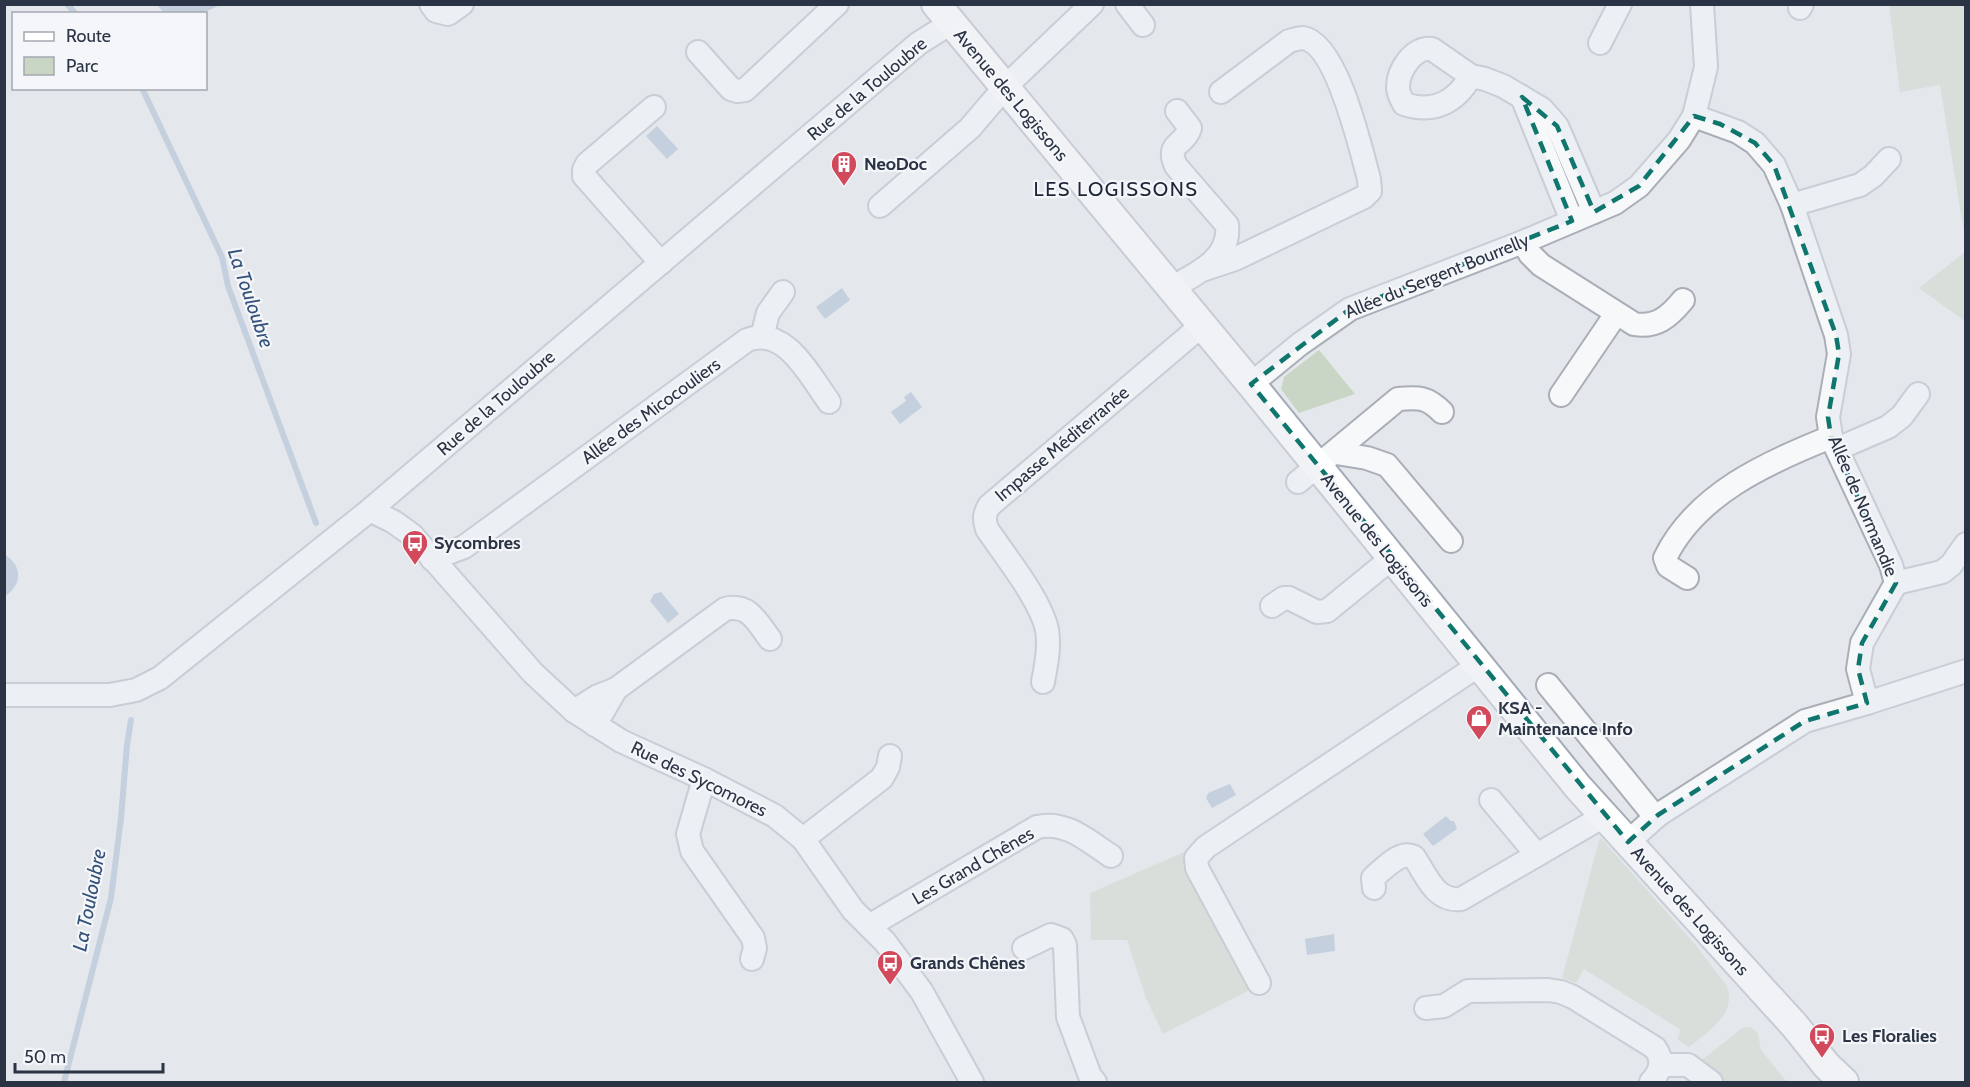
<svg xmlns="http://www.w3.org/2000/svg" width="1970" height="1087" font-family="Cabin,sans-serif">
  <rect width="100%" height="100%" fill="#e4e7ec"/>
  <!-- green -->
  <g fill="#c9d6c5">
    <polygon points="1889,5 1965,5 1965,239 1940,85 1900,92"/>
    <polygon points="1965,252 1965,321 1919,288"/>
    <polygon points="1319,350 1355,394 1299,413 1281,389 1284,377"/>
    <path d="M 1600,837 L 1694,943 L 1727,986 C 1737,1014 1708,1032 1689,1047 L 1677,1039 L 1681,1030 L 1584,969 L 1576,983 L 1562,978 Z"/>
    <polygon points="1191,849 1256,987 1163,1034 1146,998 1127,940 1091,940 1090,893"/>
    <polygon points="1750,1027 1758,1033 1761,1050 1787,1082 1722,1082 1698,1063 1742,1028"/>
  </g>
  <!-- water -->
  <g fill="#9fb4cc">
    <polygon points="157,5 220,5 203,13 164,13"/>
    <polygon points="657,126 678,149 667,159 646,136"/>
    <polygon points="842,288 850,300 825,319 816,307"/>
    <polygon points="911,392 922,407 900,424 891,412 906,401 904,397"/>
    <path d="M 5,555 C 23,565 22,586 5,596 Z"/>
    <polygon points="661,592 679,614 668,623 650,601 654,594"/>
    <polygon points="1230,784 1236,795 1212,808 1206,798 1208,793"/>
    <polygon points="1446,816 1451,821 1454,821 1457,829 1433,846 1423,834"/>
    <polygon points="1334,934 1335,951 1307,955 1305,939"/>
  </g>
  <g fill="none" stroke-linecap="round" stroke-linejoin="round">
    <!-- stream -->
    <g stroke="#9fb4cc" stroke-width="6">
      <polyline points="67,4 76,14"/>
      <polyline points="142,88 222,257 228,286 316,523"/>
      <polyline points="64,1082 111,898 121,818 127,745 131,720"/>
    </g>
    <!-- minor casing -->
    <g stroke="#a9aeb7" stroke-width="26">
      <g id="minor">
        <polyline points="431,4 436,11 448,14 462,4"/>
        <polyline points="1127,4 1143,25"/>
        <polyline points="1800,8 1802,4"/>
        <polyline points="1600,43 1620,4"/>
        <polyline points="698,52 731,89 737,91 745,90 837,4"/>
        <path d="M 1471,76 C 1456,102 1434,114 1404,104 C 1401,98 1398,94 1398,87 C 1398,70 1414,46 1432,49 L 1471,76 L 1485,79 L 1503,86 L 1542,109 L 1557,126 L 1594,212"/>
        <polyline points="1522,97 1572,221"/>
        <polyline points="654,107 587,164 584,170 584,176 661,263"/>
        <polyline points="1792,205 1860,185 1873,176 1889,159"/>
        <polyline points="880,206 970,128 1005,87 1092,4"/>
        <path d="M 1523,242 L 1530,254 L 1541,265 L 1634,324 C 1656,328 1669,317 1683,300"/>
        <path d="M 1205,269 L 1235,259 L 1364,197 L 1370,191 L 1369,179 C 1361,150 1337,43 1303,38 C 1299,38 1293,40 1289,41 L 1221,92"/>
        <path d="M 1171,288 C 1196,274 1231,259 1227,225 L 1176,166 C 1165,142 1185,146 1190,128 L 1177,111"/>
        <polyline points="762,337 768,313 783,292"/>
        <polyline points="1251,384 1300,344 1350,309 1523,242 1615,203 1639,186 1679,140 1694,116 1706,67 1702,4"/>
        <polyline points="1561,395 1616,314"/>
        <polyline points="1837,449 1888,427 1902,416 1918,394"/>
        <polyline points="1336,453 1367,458 1387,465 1451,541"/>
        <path d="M 1298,482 L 1398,399 C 1419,397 1427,397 1442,412"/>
        <polyline points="370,510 394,522 412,535 533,673 574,711 621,741 704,779 775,816 803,839 853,910 885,942 922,992 972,1082"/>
        <path d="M 432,559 L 464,547 L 747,340 C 785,325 810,376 829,402"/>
        <path d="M 1687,578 L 1668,566 L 1665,558 C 1696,494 1768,462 1831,437"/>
        <polyline points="1896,583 1942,572 1951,565 1966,544"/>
        <polyline points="1272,606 1284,598 1289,598 1317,612 1327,611 1392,558"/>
        <path d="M 1043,682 C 1046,665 1050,647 1047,630 C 1041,600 1005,556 987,529 C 984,520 984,514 989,506 L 1201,326"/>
        <polyline points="1548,685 1652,813 1658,815"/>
        <path d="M 616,689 L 725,609 C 749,603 757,622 770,639"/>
        <polyline points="4,695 110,695 136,690 160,678 370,510 919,43 951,23"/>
        <polyline points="1867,703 1966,671"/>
        <polyline points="574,711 598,696 616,689 595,725"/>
        <polyline points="704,779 688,834 692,851 753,938 755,948 752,959"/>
        <polyline points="1491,800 1537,855"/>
        <polyline points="803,839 882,778 888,767 890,756"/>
        <polyline points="1628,842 1658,815 1805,721 1867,703 1858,669 1862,643 1896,583 1891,565 1831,437 1828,417 1839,354 1836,335 1792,205 1774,165 1755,143 1738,132 1694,116"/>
        <path d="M 1374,888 L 1373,878 L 1376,875 C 1386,867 1401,850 1414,857 C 1427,876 1435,902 1461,899 L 1604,816"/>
        <path d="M 869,926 L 1037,827 C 1066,820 1088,841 1111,856"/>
        <polyline points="1024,948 1051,935 1062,939 1065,945 1068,1017 1090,1076 1095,1082"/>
        <polyline points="1259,983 1197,868 1196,858 1206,847 1479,665"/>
        <path d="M 1426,1008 L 1444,1006 L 1468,991 L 1548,990 L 1561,992 L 1573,997 L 1655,1048 C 1664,1061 1661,1071 1651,1082"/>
        <polyline points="1661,1065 1688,1065 1711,1082"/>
      </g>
    </g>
    <!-- major casing -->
    <g stroke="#a3abb8" stroke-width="32">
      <polyline id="major" points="936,4 1251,384 1578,787 1795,1026 1827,1066 1844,1082"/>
    </g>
    <!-- minor -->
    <use href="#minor" stroke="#f7f8fa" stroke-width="22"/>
    <!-- major -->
    <use href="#major" stroke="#fff" stroke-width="28"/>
  </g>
  <!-- marked area -->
  <path d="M0 0H1970V1087H0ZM 1522,97 L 1557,126 L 1594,212 L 1639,186 L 1694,116 L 1720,124 L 1755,143 L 1774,165 L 1836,335 L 1839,354 L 1828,417 L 1831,437 L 1896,583 L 1862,643 L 1858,669 L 1867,703 L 1805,721 L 1658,815 L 1628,842 L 1251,384 L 1350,309 L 1572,221 Z" fill="#e4e7ec" fill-opacity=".55" fill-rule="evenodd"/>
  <path fill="none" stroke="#0f766e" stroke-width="4.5" stroke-dasharray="12 8" stroke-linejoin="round" d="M 1522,97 L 1557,126 L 1594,212 L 1639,186 L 1694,116 L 1720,124 L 1755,143 L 1774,165 L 1836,335 L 1839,354 L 1828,417 L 1831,437 L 1896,583 L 1862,643 L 1858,669 L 1867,703 L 1805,721 L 1658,815 L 1628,842 L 1251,384 L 1350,309 L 1572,221 Z"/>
  <!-- icons -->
  <defs>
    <g id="building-pin" transform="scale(1.35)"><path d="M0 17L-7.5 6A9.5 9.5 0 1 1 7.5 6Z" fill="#d1495b" stroke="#f4f6f9"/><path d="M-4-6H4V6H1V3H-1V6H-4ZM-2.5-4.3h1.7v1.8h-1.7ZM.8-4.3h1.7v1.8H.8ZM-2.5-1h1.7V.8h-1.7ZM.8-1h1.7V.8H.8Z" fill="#fff"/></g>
    <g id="bus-pin" transform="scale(1.35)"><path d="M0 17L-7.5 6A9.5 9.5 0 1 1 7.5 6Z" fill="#d1495b" stroke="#f4f6f9"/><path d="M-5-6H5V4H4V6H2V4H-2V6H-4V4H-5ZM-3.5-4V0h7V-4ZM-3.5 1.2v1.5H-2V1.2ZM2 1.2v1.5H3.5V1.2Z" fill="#fff"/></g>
    <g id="shop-pin" transform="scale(1.35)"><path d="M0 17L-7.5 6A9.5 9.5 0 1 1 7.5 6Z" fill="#d1495b" stroke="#f4f6f9"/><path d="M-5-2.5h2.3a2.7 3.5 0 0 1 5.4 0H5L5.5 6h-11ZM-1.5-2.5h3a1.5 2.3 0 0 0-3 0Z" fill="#fff"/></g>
  </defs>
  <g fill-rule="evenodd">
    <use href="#building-pin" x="844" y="164"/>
    <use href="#bus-pin" x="415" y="543"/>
    <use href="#shop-pin" x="1479" y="718"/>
    <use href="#bus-pin" x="890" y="963"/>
    <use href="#bus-pin" x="1822" y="1036"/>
  </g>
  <g text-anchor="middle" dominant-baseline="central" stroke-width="4.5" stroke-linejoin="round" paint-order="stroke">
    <!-- street labels -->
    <g font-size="18" fill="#2b3445" stroke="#f4f6f9">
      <text transform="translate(867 89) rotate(-40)">Rue de la Touloubre</text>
      <text transform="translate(1011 95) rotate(50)">Avenue des Logissons</text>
      <text transform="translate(1437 276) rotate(-22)">Allée du Sergent Bourrelly</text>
      <text transform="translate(496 403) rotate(-41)">Rue de la Touloubre</text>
      <text transform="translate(651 411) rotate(-36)">Allée des Micocouliers</text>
      <text transform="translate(1062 444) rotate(-40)">Impasse Méditerranée</text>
      <text transform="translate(1863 506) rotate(67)">Allée de Normandie</text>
      <text transform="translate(1377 540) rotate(51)">Avenue des Logissons</text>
      <text transform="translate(699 779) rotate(26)">Rue des Sycomores</text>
      <text transform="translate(973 866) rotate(-30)">Les Grand Chênes</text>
      <text transform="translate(1690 911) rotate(48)">Avenue des Logissons</text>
    </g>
    <!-- poi labels -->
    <g font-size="18" font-weight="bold" fill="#2b3445" stroke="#f4f6f9" text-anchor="start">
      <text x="864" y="164">NeoDoc</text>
      <text x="434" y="543">Sycombres</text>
      <text x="1498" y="708">KSA -<tspan x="1498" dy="21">Maintenance Info</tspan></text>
      <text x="910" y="963">Grands Chênes</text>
      <text x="1842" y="1036">Les Floralies</text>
    </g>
    <!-- neighbourhood labels -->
    <g font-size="20" letter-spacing="1.5" fill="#1d2536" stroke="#f4f6f9">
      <text x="1116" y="189">LES LOGISSONS</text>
    </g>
    <!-- water labels -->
    <g font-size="20" font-style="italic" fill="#34527a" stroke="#f4f6f9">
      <text transform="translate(251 298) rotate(71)">La Touloubre</text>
      <text transform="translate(89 900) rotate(-79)">La Touloubre</text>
    </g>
  </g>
  <!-- border -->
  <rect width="1970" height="1087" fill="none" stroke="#2b3445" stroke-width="12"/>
  <!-- legend -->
  <rect x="12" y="12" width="195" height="78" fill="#f4f6f9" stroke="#a4a8b1" stroke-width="1.5"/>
  <rect x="24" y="32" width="30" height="9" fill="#ffffff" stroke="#a4a8b1" stroke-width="1.5"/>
  <text x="66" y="42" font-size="18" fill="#2b3445">Route</text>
  <rect x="24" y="57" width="30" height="18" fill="#c9d6c5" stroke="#a4a8b1" stroke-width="1.5"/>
  <text x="66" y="72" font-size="18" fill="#2b3445">Parc</text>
  <!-- scale -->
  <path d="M15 1063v9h148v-9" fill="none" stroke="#2b3445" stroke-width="3"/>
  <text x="24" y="1063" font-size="18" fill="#2b3445" stroke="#f4f6f9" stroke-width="4.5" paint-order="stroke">50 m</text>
</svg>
